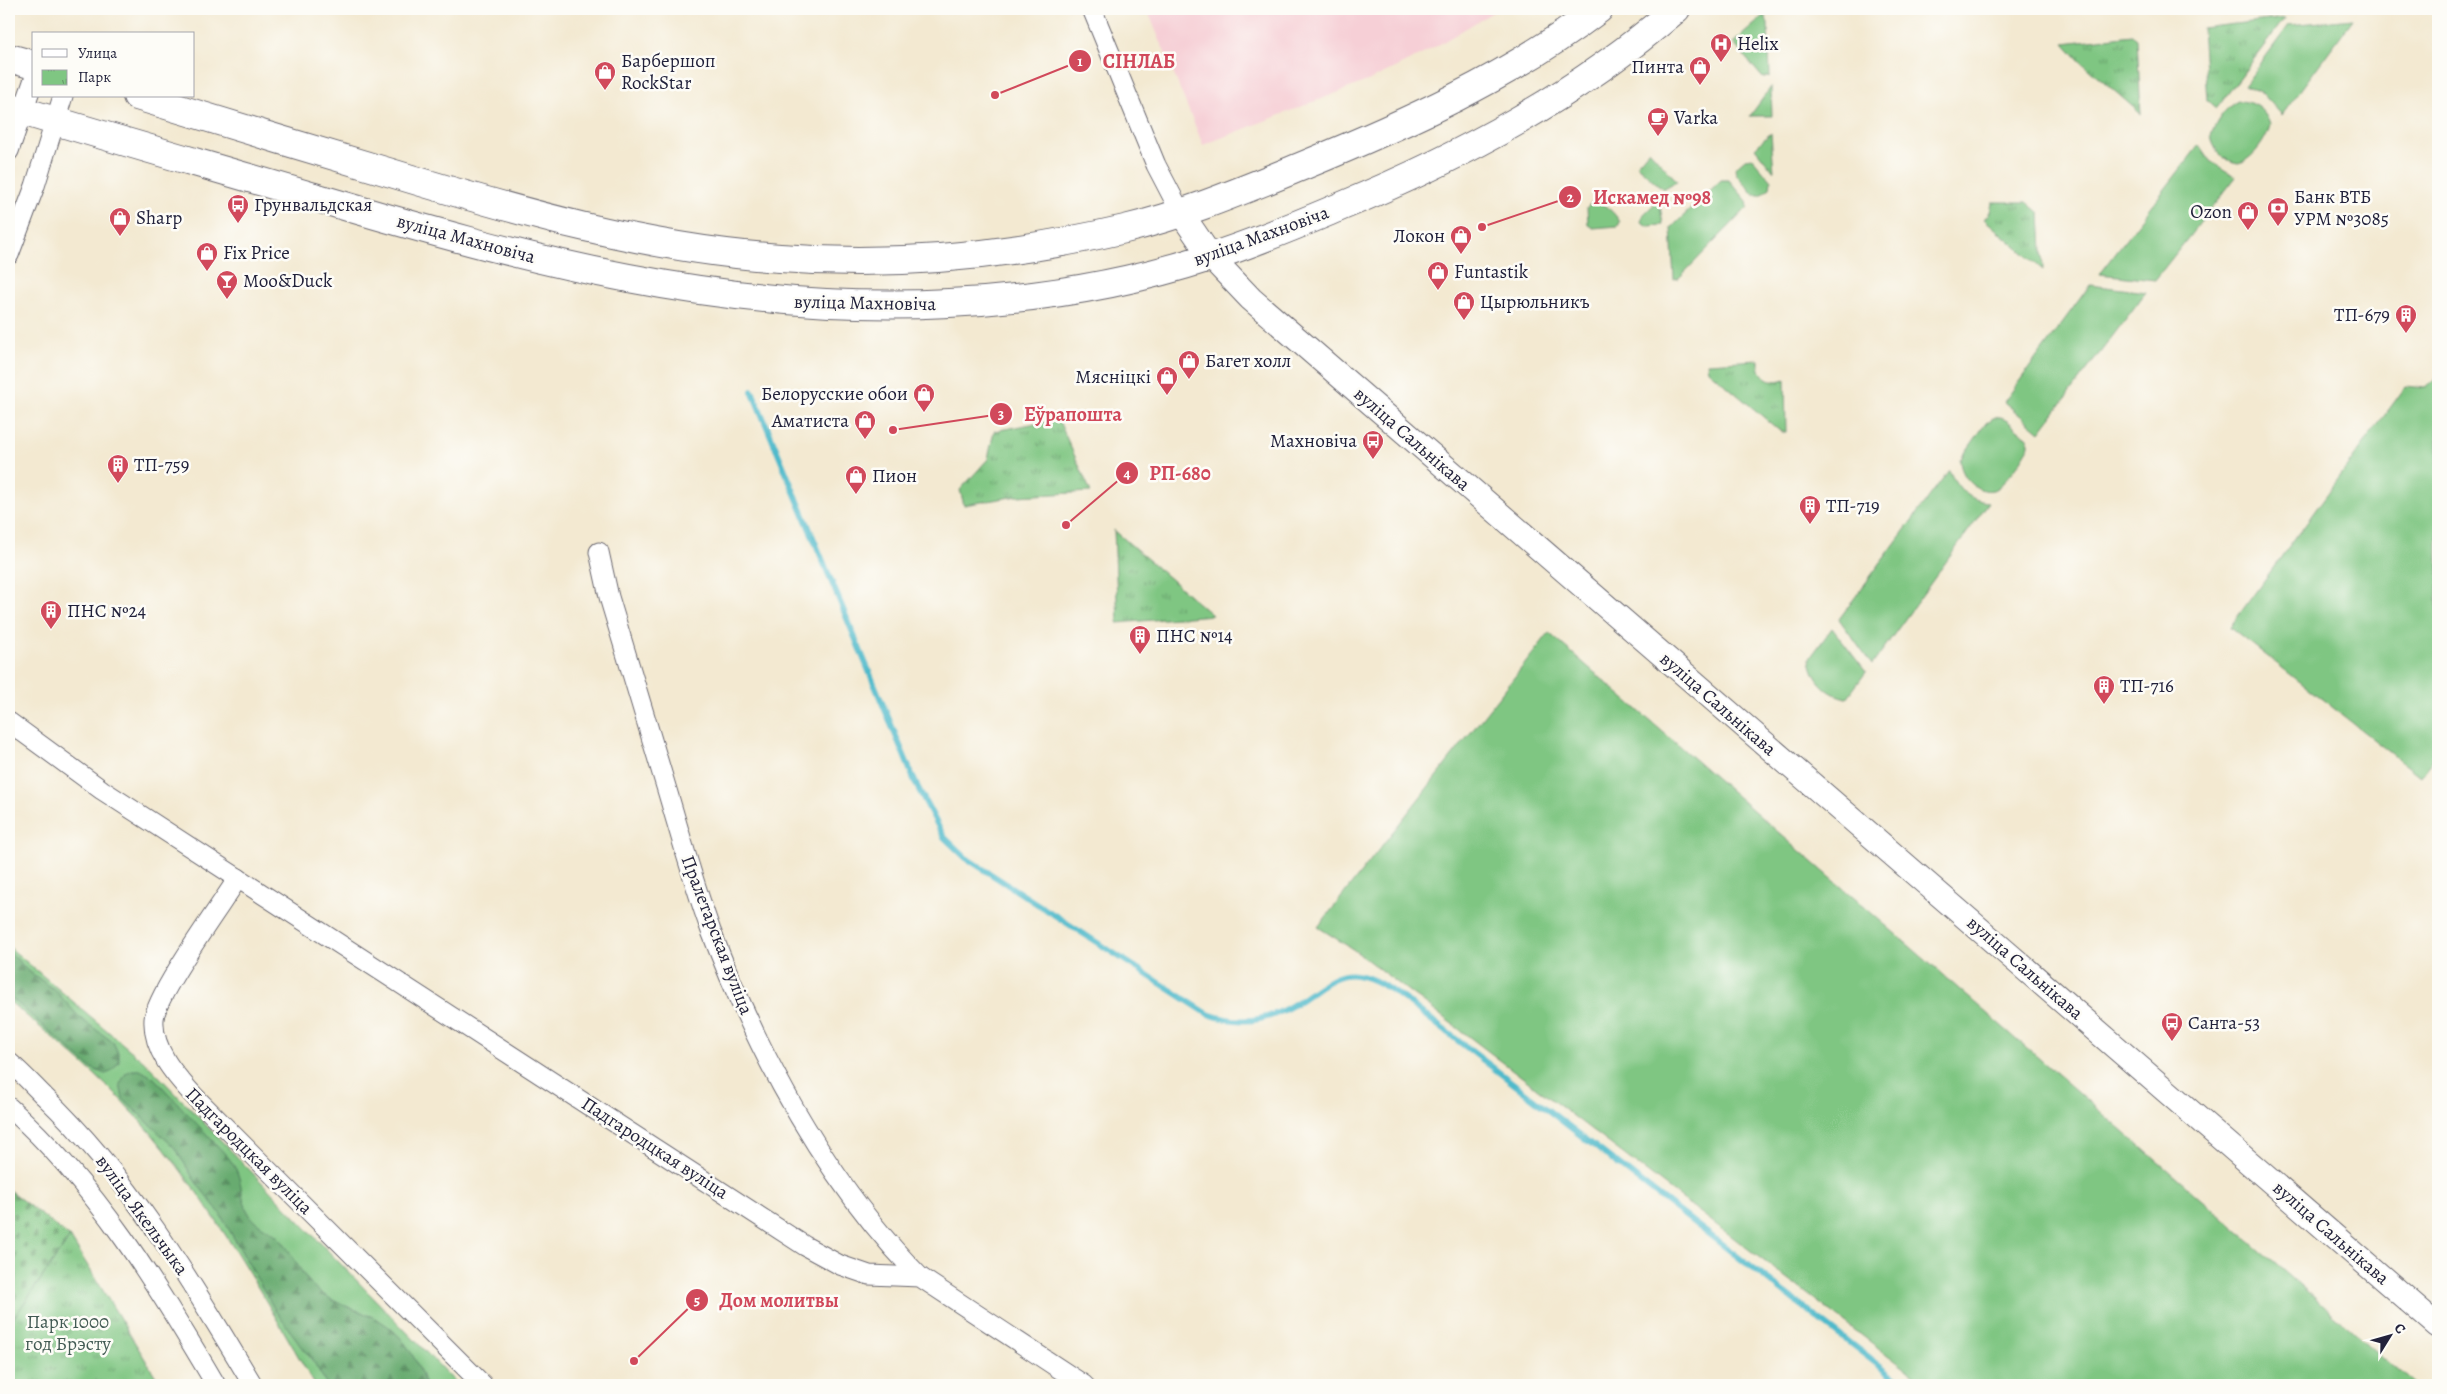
<svg xmlns="http://www.w3.org/2000/svg" width="2447" height="1394" font-family="Alegreya,serif">
  <defs>
    <pattern id="forest-firs" width="22" height="20" patternUnits="userSpaceOnUse" patternTransform="scale(1.25)"><rect width="22" height="20" fill="#67ab70"/><path d="M5 1l3.5 6h-7zM16 11l3.5 6h-7z" fill="#548b5d"/></pattern>
    <pattern id="cemetery-stones" width="16" height="16" patternUnits="userSpaceOnUse" patternTransform="scale(1.25)"><rect width="16" height="16" fill="#7fc682"/><path d="M2 7V4a2 2 0 0 1 4 0v3zM10 15v-3a2 2 0 0 1 4 0v3z" fill="#68a06c"/></pattern>
    <pattern id="park-tufts" width="24" height="20" patternUnits="userSpaceOnUse" patternTransform="scale(1.25)"><rect width="24" height="20" fill="#7fc682"/><path d="M3 7l-1-3M5 7V3M7 7l1-3M15 17l-1-3M17 17v-4M19 17l1-3" fill="none" stroke="#68a06c"/></pattern>
  </defs>
  <rect width="100%" height="100%" fill="#fdfcf7"/>
  <filter id="ink" filterUnits="userSpaceOnUse"><feTurbulence type="fractalNoise" baseFrequency=".02" numOctaves="2"/><feDisplacementMap in="SourceGraphic" scale="10" xChannelSelector="R" yChannelSelector="G"/><feConvolveMatrix kernelMatrix="1 2 1 2 8 2 1 2 1" color-interpolation-filters="sRGB"/></filter>
  <filter id="wash" filterUnits="userSpaceOnUse"><feTurbulence type="fractalNoise" baseFrequency=".0096" numOctaves="4" result="noise"/><feDisplacementMap in="SourceGraphic" scale="20" xChannelSelector="R" yChannelSelector="G"/><feGaussianBlur stdDeviation="1.12" result="paint"/><feColorMatrix in="noise" values="0 0 0 0 0 0 0 0 0 0 0 0 0 0 0 0 0 1.4 0 .05"/><feComposite in="paint" operator="in"/></filter>
  <g filter="url(#wash)">
    <rect width="100%" height="100%" fill="#f3e9d1"/>
    <!-- built -->
    <polygon fill="#f6cfd6" points="1147,9 1498,9 1423,54 1370,80 1203,145"/>
    <!-- grass -->
    <g fill="#7fc682" stroke="#50745e">
      <polygon points="1765,15 1768,24 1770,76 1763,78 1733,43"/>
      <polygon points="2353,19 2282,115 2263,94 2244,86 2289,25"/>
      <polygon points="1771,87 1772,116 1750,116"/>
      <path d="M 2238,101 C 2253,101 2266,110 2270,125 C 2267,139 2252,161 2238,163 C 2224,161 2213,150 2211,136 C 2214,124 2226,106 2238,101 Z"/>
      <polygon points="1771,133 1774,172 1755,148"/>
      <polygon points="2199,145 2210,161 2236,177 2155,280 2099,274"/>
      <polygon points="1649,150 1677,181 1663,189 1636,165"/>
      <polygon points="1752,158 1771,180 1770,188 1761,195 1754,195 1736,174 1735,168 1745,159"/>
      <polygon points="1721,180 1729,180 1747,201 1748,207 1679,278 1674,279 1671,228"/>
      <polygon points="1659,199 1663,225 1648,226 1641,222 1643,215"/>
      <path d="M 1592,202 C 1603,201 1615,213 1620,222 L 1618,226 L 1593,228 L 1588,225 L 1587,207 Z"/>
      <polygon points="2090,285 2146,292 2040,432 2004,402"/>
      <polygon points="2438,377 2438,753 2420,776 2230,627 2406,386 2425,388"/>
      <path d="M 1993,418 C 2003,416 2009,422 2016,428 C 2021,432 2027,436 2029,442 C 2031,451 2002,488 1993,490 C 1976,494 1960,475 1960,460 L 1986,423 Z"/>
      <path d="M 1949,470 C 1957,488 1969,501 1989,502 L 1872,665 L 1839,619 Z"/>
      <path d="M 1832,628 L 1866,672 L 1847,698 C 1827,695 1812,679 1810,658 Z"/>
      <polygon points="1549,633 2415,1385 1927,1385 1472,1039 1354,950 1318,927"/>
      <path d="M 9,947 L 150,1067 L 458,1385 L 315,1385 C 257,1286 202,1184 122,1101 C 87,1065 47,1033 9,1001 Z"/>
    </g>
    <!-- forest -->
    <g fill="url(#forest-firs)" stroke="#446656">
      <polygon points="9,951 27,970 55,990 80,1018 113,1042 119,1055 119,1062 111,1072 105,1074 91,1068 9,996"/>
      <path d="M 132,1070 L 140,1070 L 154,1078 L 227,1156 C 245,1177 238,1191 248,1212 C 255,1225 267,1227 277,1236 C 292,1250 298,1271 313,1286 C 328,1301 347,1306 366,1314 C 399,1327 415,1353 425,1385 L 327,1385 L 315,1364 L 276,1312 L 219,1212 L 195,1181 L 175,1148 L 123,1099 L 120,1084 L 126,1073 Z"/>
    </g>
    <!-- cemetery -->
    <polygon fill="url(#cemetery-stones)" stroke="#50745e" points="9,1190 70,1237 9,1325"/>
    <!-- park -->
    <g fill="url(#park-tufts)" stroke="#50745e">
      <polygon points="2285,18 2217,108 2207,100 2202,28"/>
      <polygon points="2132,35 2137,39 2141,114 2079,60 2064,43"/>
      <polygon points="1992,202 2027,202 2040,213 2043,270 1984,219 1990,212"/>
      <path d="M 1759,360 C 1758,376 1770,385 1785,379 L 1786,432 L 1781,432 L 1708,370 L 1707,363 Z"/>
      <polygon points="1058,419 1091,492 1017,496 964,505 960,490 988,459 994,431"/>
      <polygon points="1114,530 1212,615 1118,623"/>
      <polygon points="70,1237 161,1385 9,1385 9,1325"/>
    </g>
    <g fill="none" stroke-linecap="round" stroke-linejoin="round">
      <!-- stream -->
      <path stroke="#4fbacb" stroke-width="6" d="M 752,391 L 916,784 L 944,837 L 966,858 L 1208,1014 C 1247,1028 1275,1019 1308,995 C 1322,985 1338,972 1356,975 C 1373,977 1390,989 1404,999 L 1904,1385"/>
    </g>
  </g>
  <g filter="url(#ink)">
    <g fill="none" stroke-linecap="round" stroke-linejoin="round">
      <!-- minor casing -->
      <g stroke="#6b6870" stroke-width="21">
        <g id="minor">
          <polyline points="1092,9 1156,165 1181,213"/>
          <polyline points="9,151 34,79"/>
          <polyline points="9,255 35,186 63,96"/>
          <path d="M 599,552 L 609,597 C 628,661 648,725 667,790 C 681,837 694,885 711,931 C 759,1056 826,1181 920,1277"/>
          <polyline points="9,722 102,790 805,1246 840,1265 869,1275 920,1277 1084,1385"/>
          <path d="M 238,878 C 221,905 156,994 154,1019 C 152,1051 177,1077 196,1098 L 483,1385"/>
          <path d="M 9,1062 C 21,1072 33,1085 44,1096 C 131,1179 192,1283 253,1385"/>
          <path d="M 9,1107 C 97,1186 157,1285 216,1385"/>
        </g>
      </g>
      <!-- tertiary casing -->
      <g stroke="#6b6870" stroke-width="26">
        <polyline id="tertiary" points="1181,213 1211,257 1251,299 2438,1326"/>
      </g>
      <!-- primary casing -->
      <g stroke="#6b6870" stroke-width="30">
        <g id="primary">
          <polyline points="9,58 34,65"/>
          <path d="M 137,96 C 221,122 304,147 388,172 C 516,211 646,249 780,258 C 895,267 1013,255 1125,229 C 1185,215 1243,190 1300,167 C 1405,124 1508,78 1599,9"/>
          <path d="M 9,107 C 110,138 213,167 314,197 C 525,259 727,315 949,303 C 1036,299 1127,284 1210,257 C 1255,243 1299,224 1342,206 C 1463,156 1577,95 1676,9"/>
        </g>
      </g>
      <!-- minor -->
      <use href="#minor" stroke="#fff" stroke-width="19"/>
      <!-- tertiary -->
      <use href="#tertiary" stroke="#fff" stroke-width="24"/>
      <!-- primary -->
      <use href="#primary" stroke="#fff" stroke-width="28"/>
    </g>
  </g>
  <!-- icons -->
  <defs>
    <g id="hospital-pin" transform="scale(1.125)"><path d="M0 17L-7.5 6A9.5 9.5 0 1 1 7.5 6Z" fill="#d1495b" stroke="#fdfcf7"/><path d="M-5-5h3v3.5h4V-5h3V5h-3V1.5h-4V5h-3Z" fill="#fff"/></g>
    <g id="shop-pin" transform="scale(1.125)"><path d="M0 17L-7.5 6A9.5 9.5 0 1 1 7.5 6Z" fill="#d1495b" stroke="#fdfcf7"/><path d="M-5-2.5h2.3a2.7 3.5 0 0 1 5.4 0H5L5.5 6h-11ZM-1.5-2.5h3a1.5 2.3 0 0 0-3 0Z" fill="#fff"/></g>
    <g id="cafe-pin" transform="scale(1.125)"><path d="M0 17L-7.5 6A9.5 9.5 0 1 1 7.5 6Z" fill="#d1495b" stroke="#fdfcf7"/><path d="M-5.5-4.5H6V0H3Q3 3.5 0 3.5H-2.5Q-5.5 3.5-5.5 0ZM3-3.2v2h1.7v-2ZM-6 4.5H4V6H-6Z" fill="#fff"/></g>
    <g id="bus-pin" transform="scale(1.125)"><path d="M0 17L-7.5 6A9.5 9.5 0 1 1 7.5 6Z" fill="#d1495b" stroke="#fdfcf7"/><path d="M-5-6H5V4H4V6H2V4H-2V6H-4V4H-5ZM-3.5-4V0h7V-4ZM-3.5 1.2v1.5H-2V1.2ZM2 1.2v1.5H3.5V1.2Z" fill="#fff"/></g>
    <g id="bank-pin" transform="scale(1.125)"><path d="M0 17L-7.5 6A9.5 9.5 0 1 1 7.5 6Z" fill="#d1495b" stroke="#fdfcf7"/><path d="M-6-4H6V4H-6ZM0-2.3a2.3 2.3 0 1 0 0 4.6a2.3 2.3 0 1 0 0-4.6Z" fill="#fff"/></g>
    <g id="bar-pin" transform="scale(1.125)"><path d="M0 17L-7.5 6A9.5 9.5 0 1 1 7.5 6Z" fill="#d1495b" stroke="#fdfcf7"/><path d="M-6-5H6L.8 .8V4.5H3.5V6h-7V4.5H-.8V.8Z" fill="#fff"/></g>
    <g id="building-pin" transform="scale(1.125)"><path d="M0 17L-7.5 6A9.5 9.5 0 1 1 7.5 6Z" fill="#d1495b" stroke="#fdfcf7"/><path d="M-4-6H4V6H1V3H-1V6H-4ZM-2.5-4.3h1.7v1.8h-1.7ZM.8-4.3h1.7v1.8H.8ZM-2.5-1h1.7V.8h-1.7ZM.8-1h1.7V.8H.8Z" fill="#fff"/></g>
  </defs>
  <g fill-rule="evenodd">
    <use href="#hospital-pin" x="1721" y="44"/>
    <use href="#shop-pin" x="1700" y="67"/>
    <use href="#shop-pin" x="605" y="72"/>
    <use href="#cafe-pin" x="1658" y="118"/>
    <use href="#bus-pin" x="238" y="205"/>
    <use href="#bank-pin" x="2278" y="208"/>
    <use href="#shop-pin" x="2248" y="212"/>
    <use href="#shop-pin" x="120" y="218"/>
    <use href="#shop-pin" x="1461" y="236"/>
    <use href="#shop-pin" x="207" y="253"/>
    <use href="#shop-pin" x="1438" y="272"/>
    <use href="#bar-pin" x="227" y="281"/>
    <use href="#shop-pin" x="1464" y="302"/>
    <use href="#building-pin" x="2406" y="315"/>
    <use href="#shop-pin" x="1189" y="361"/>
    <use href="#shop-pin" x="1167" y="377"/>
    <use href="#shop-pin" x="924" y="394"/>
    <use href="#shop-pin" x="865" y="421"/>
    <use href="#bus-pin" x="1373" y="441"/>
    <use href="#building-pin" x="118" y="465"/>
    <use href="#shop-pin" x="856" y="476"/>
    <use href="#building-pin" x="1810" y="506"/>
    <use href="#building-pin" x="51" y="611"/>
    <use href="#building-pin" x="1140" y="636"/>
    <use href="#building-pin" x="2104" y="686"/>
    <use href="#bus-pin" x="2172" y="1023"/>
  </g>
  <g text-anchor="middle" dominant-baseline="central" stroke-width="5" stroke-linejoin="round" paint-order="stroke">
    <!-- poi labels -->
    <g font-size="19" fill="#22223b" stroke="#fdfcf7" text-anchor="start">
      <text x="1737" y="44">Helix</text>
      <text x="621" y="61">Барбершоп<tspan x="621" dy="22">RockStar</tspan></text>
      <text x="1684" y="67" text-anchor="end">Пинта</text>
      <text x="1674" y="118">Varka</text>
      <text x="2294" y="197">Банк ВТБ<tspan x="2294" dy="22">УРМ №3085</tspan></text>
      <text x="254" y="205">Грунвальдская</text>
      <text x="2232" y="212" text-anchor="end">Ozon</text>
      <text x="136" y="218">Sharp</text>
      <text x="1445" y="236" text-anchor="end">Локон</text>
      <text x="223" y="253">Fix Price</text>
      <text x="1454" y="272">Funtastik</text>
      <text x="243" y="281">Моо&amp;Duck</text>
      <text x="1480" y="302">Цырюльникъ</text>
      <text x="2390" y="315" text-anchor="end">ТП-679</text>
      <text x="1205" y="361">Багет холл</text>
      <text x="1151" y="377" text-anchor="end">Мясніцкі</text>
      <text x="908" y="394" text-anchor="end">Белорусские обои</text>
      <text x="849" y="421" text-anchor="end">Аматиста</text>
      <text x="1357" y="441" text-anchor="end">Махновіча</text>
      <text x="134" y="465">ТП-759</text>
      <text x="872" y="476">Пион</text>
      <text x="1826" y="506">ТП-719</text>
      <text x="67" y="611">ПНС №24</text>
      <text x="1156" y="636">ПНС №14</text>
      <text x="2120" y="686">ТП-716</text>
      <text x="2188" y="1023">Санта-53</text>
    </g>
    <!-- street labels -->
    <g font-size="19" fill="#22223b" stroke="#fdfcf7">
      <text transform="translate(1261 236) rotate(-20)">вуліца Махновіча</text>
      <text transform="translate(466 239) rotate(15)">вуліца Махновіча</text>
      <text transform="translate(865 303) rotate(1)">вуліца Махновіча</text>
      <text transform="translate(1412 439) rotate(41)">вуліца Сальнікава</text>
      <text transform="translate(1718 704) rotate(41)">вуліца Сальнікава</text>
      <text transform="translate(717 935) rotate(69)">Пралетарская вуліца</text>
      <text transform="translate(2025 968) rotate(41)">вуліца Сальнікава</text>
      <text transform="translate(655 1148) rotate(33)">Падгародцкая вуліца</text>
      <text transform="translate(249 1151) rotate(45)">Падгародцкая вуліца</text>
      <text transform="translate(142 1215) rotate(54)">вуліца Якельчыка</text>
      <text transform="translate(2331 1233) rotate(41)">вуліца Сальнікава</text>
    </g>
    <!-- park labels -->
    <g font-size="19" fill="#435b54" stroke="#fdfcf7">
      <text x="68" y="1322">Парк 1000<tspan x="68" dy="22">год Брэсту</tspan></text>
    </g>
  </g>
  <!-- callouts -->
  <path fill="none" stroke="#d1495b" stroke-width="2" d="M995 95L1080 61M1482 227L1570 197M893 430L1001 414M1066 525L1127 473M634 1361L697 1300"/>
  <g fill="#d1495b" stroke="#fdfcf7" stroke-width="2">
    <circle cx="995" cy="95" r="5"/>
    <circle cx="1482" cy="227" r="5"/>
    <circle cx="893" cy="430" r="5"/>
    <circle cx="1066" cy="525" r="5"/>
    <circle cx="634" cy="1361" r="5"/>
    <circle cx="1080" cy="61" r="12"/>
    <circle cx="1570" cy="197" r="12"/>
    <circle cx="1001" cy="414" r="12"/>
    <circle cx="1127" cy="473" r="12"/>
    <circle cx="697" cy="1300" r="12"/>
  </g>
  <g font-size="15" text-anchor="middle" font-weight="bold" fill="#fff">
    <text x="1080" y="66">1</text>
    <text x="1570" y="202">2</text>
    <text x="1001" y="419">3</text>
    <text x="1127" y="478">4</text>
    <text x="697" y="1305">5</text>
  </g>
  <g font-size="20" text-anchor="middle" font-weight="bold" fill="#d1495b" stroke="#fdfcf7" stroke-width="5" stroke-linejoin="round" paint-order="stroke">
    <text x="1139" y="68">СІНЛАБ</text>
    <text x="1652" y="204">Искамед №98</text>
    <text x="1073" y="421">Еўрапошта</text>
    <text x="1180" y="480">РП-680</text>
    <text x="779" y="1307">Дом молитвы</text>
  </g>
  <!-- margin -->
  <rect width="2447" height="1394" fill="none" stroke="#fdfcf7" stroke-width="30"/>
  <!-- legend -->
  <rect x="32" y="32" width="162" height="65" fill="#fdfcf7" stroke="#a5a5ac"/>
  <rect x="42" y="49" width="25" height="8" fill="#ffffff" stroke="#a5a5ac"/>
  <text x="78" y="58" font-size="15" fill="#22223b">Улица</text>
  <rect x="42" y="70" width="25" height="15" fill="url(#park-tufts)" stroke="#a5a5ac"/>
  <text x="78" y="82" font-size="15" fill="#22223b">Парк</text>
  <!-- north arrow -->
  <g transform="translate(2390 1336) rotate(53)" stroke="#fdfcf7" stroke-width="4" paint-order="stroke">
  <path d="M0-4L9 19L0 12L-9 19Z" fill="#22223b"/>
  <text y="-8" font-size="14" font-weight="bold" text-anchor="middle" fill="#22223b">С</text>
  </g>
</svg>
